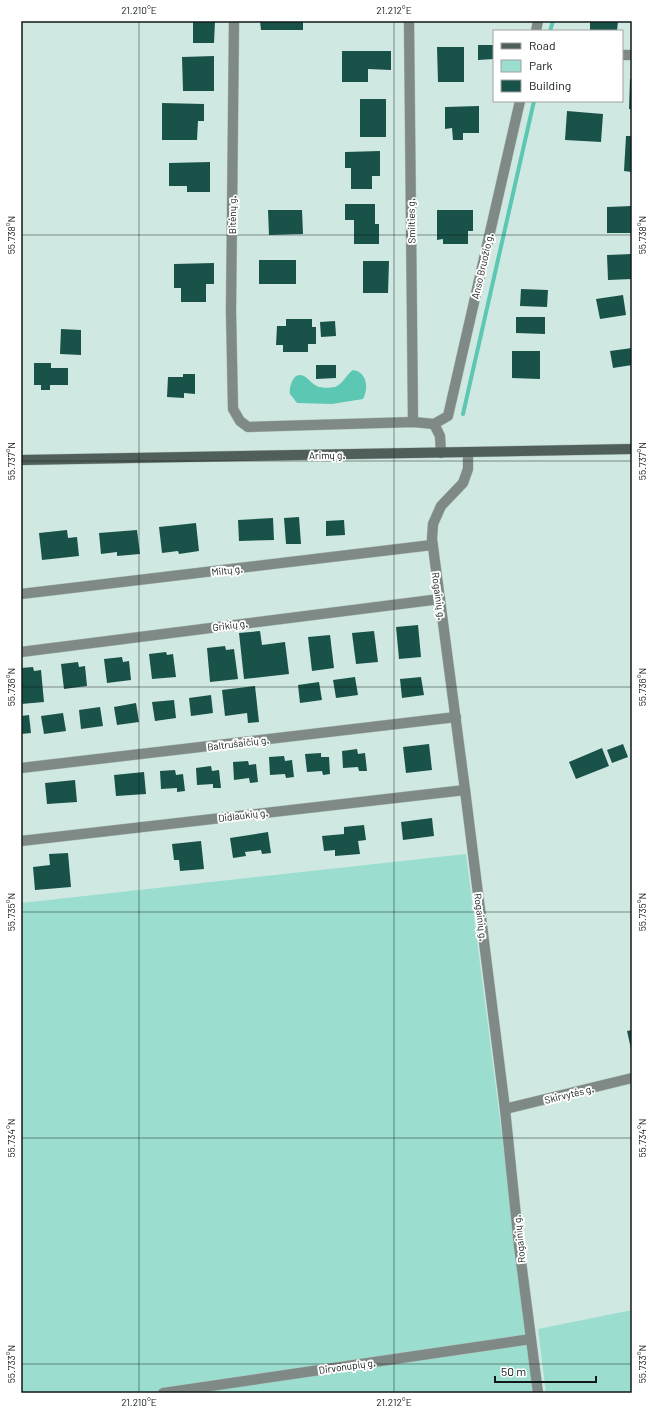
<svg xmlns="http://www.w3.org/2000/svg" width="653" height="1414" font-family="Barlow,sans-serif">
  <rect width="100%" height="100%" fill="#d0e8e2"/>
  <!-- green -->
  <g fill="#9bdecf">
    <polygon points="466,854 535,1393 21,1393 21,903"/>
    <polygon points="632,1310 632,1393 546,1393 538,1329"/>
  </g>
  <!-- water -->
  <path fill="#5cc7b2" d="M 353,370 C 367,372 369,388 363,399 L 332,404 L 297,403 L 290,394 C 289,387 293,371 304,376 C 309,379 313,385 319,387 C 323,388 330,388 335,387 C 342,385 347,374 353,370 Z"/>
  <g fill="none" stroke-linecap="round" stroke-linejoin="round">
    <!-- stream -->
    <g stroke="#5cc7b2" stroke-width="4">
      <polyline points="550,31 553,21"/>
      <polyline points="463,414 534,101"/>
    </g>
  </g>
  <!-- building -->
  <g fill="#185248">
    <polygon points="193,21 215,21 214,43 193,43"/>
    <polygon points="260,21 303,21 303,30 261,30"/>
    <polygon points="590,21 618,21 617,31 590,31"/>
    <polygon points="478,45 494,45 494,59 478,60"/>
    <polygon points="437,47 464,47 464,82 438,82"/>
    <polygon points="342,51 391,51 391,70 368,69 368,82 342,82"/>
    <polygon points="214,56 214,91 183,91 182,57"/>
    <polygon points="630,79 632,80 632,109 629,109"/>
    <rect x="360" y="99" width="26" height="38"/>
    <polygon points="162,103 204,104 204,121 198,121 197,140 162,140"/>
    <polygon points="479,106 479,133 463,133 463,140 453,140 452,128 445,129 445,107"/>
    <polygon points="567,111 603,114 601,142 565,140"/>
    <polygon points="626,136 632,136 632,172 624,171"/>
    <polygon points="380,151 380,176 372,176 372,189 351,189 351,168 345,168 345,152"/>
    <polygon points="210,162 210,192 187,192 187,186 169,186 169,163"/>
    <polygon points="345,204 375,204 375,224 379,224 379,244 354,244 354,220 345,220"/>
    <polygon points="632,206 632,233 607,233 607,207"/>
    <polygon points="268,210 302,210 303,234 269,235"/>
    <polygon points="437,210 473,210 473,231 468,231 468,244 443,244 443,239 437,240"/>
    <polygon points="632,254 632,279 608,280 607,255"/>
    <rect x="259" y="260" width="37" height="24"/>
    <polygon points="363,261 389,261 388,293 363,293"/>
    <polygon points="214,263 214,284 206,284 206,302 181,302 181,288 174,288 174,264"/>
    <polygon points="521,289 548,290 547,307 520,306"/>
    <polygon points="623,295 626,315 600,319 596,299"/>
    <polygon points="516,317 545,317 545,334 516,333"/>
    <polygon points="286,319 312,319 312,327 316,327 316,344 308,344 308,352 283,352 283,345 276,345 277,326 286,326"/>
    <polygon points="335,321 336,336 321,337 320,322"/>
    <polygon points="61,329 81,330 81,355 60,354"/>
    <polygon points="632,348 632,365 613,368 610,351"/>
    <polygon points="512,351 540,351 540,379 512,378"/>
    <polygon points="34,363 51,363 51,368 68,368 68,385 50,385 50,390 41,390 41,385 34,385"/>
    <polygon points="316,365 336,365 336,378 316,379"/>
    <polygon points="183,374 195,374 195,394 184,393 184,398 167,397 168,377 183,377"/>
    <polygon points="299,517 301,544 286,544 284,518"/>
    <polygon points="273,518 274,540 239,541 238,520"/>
    <polygon points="344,520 345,535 326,536 326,521"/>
    <polygon points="196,523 199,551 179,554 178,551 162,553 159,527"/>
    <polygon points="67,530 68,538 77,537 79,556 42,560 39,533"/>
    <polygon points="137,530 140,554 117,556 117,552 101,554 99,533"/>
    <polygon points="418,625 421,657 399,659 396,627"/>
    <polygon points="260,631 262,645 285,642 289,674 244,679 239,633"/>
    <polygon points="374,631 378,662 356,664 352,633"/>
    <polygon points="330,635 334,668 312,671 308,637"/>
    <polygon points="225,646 226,650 234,649 238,679 210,682 207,648"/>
    <polygon points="166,652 167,655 173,654 176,677 152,679 149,654"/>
    <polygon points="122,657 123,662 129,661 131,680 107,683 104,659"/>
    <polygon points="78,662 79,667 85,666 87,686 64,689 61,664"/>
    <polygon points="33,667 34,671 41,670 44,702 21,704 21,668"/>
    <polygon points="355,677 358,695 336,698 333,680"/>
    <polygon points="421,677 424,695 402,698 400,679"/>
    <polygon points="319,682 322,700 300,703 298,685"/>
    <polygon points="255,686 259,722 248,723 247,713 225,716 222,690"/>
    <polygon points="211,695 213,713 191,716 189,698"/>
    <polygon points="174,700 176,718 155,721 152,702"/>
    <polygon points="136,703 139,722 117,725 114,707"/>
    <polygon points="100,707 103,726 81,729 79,710"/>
    <polygon points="63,713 66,731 44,734 41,716"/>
    <polygon points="29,715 31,733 21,734 21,716"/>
    <polygon points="429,744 432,770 406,773 403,747"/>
    <polygon points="623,744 628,757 612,763 607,750"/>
    <polygon points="602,748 609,766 576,779 569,762"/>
    <polygon points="357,749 358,754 365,753 367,771 359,771 358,767 343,768 342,751"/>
    <polygon points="321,753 321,757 329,757 330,774 323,775 322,771 307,772 305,754"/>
    <polygon points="284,756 285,761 292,760 294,777 286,778 285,774 270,775 269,757"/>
    <polygon points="248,761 249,765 256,764 258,782 250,783 249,778 234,780 233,762"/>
    <polygon points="211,766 212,771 219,770 221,788 213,788 213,784 197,785 196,768"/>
    <polygon points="175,770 176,775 183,774 185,791 177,792 177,788 161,789 160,771"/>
    <polygon points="144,772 146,794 116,796 114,775"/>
    <polygon points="75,780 77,802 47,804 45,783"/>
    <polygon points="432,818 434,836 403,840 401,822"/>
    <polygon points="364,825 366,840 358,841 360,854 335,856 335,850 324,851 322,836 344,834 344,827"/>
    <polygon points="268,832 271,853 262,854 261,850 245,852 246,856 233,858 230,838"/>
    <polygon points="201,841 204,869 180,871 179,860 174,860 172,844"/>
    <polygon points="68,853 71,887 35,890 33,867 50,865 49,854"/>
    <polygon points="632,1030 632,1049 631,1049 627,1031"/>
  </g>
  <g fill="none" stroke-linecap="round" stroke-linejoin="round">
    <!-- street casing -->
    <g stroke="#adc3bd" stroke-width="11">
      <g id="street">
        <polyline points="234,21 231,311 233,409 240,421 248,427 413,422 434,424 440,436 441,453"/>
        <polyline points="409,21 413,422"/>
        <polyline points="536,31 538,21"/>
        <polyline points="622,55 632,55"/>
        <polyline points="434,424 448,416 520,101"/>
        <polyline points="468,453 468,469 463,483 441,506 433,524 432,539 465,790 505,1109 519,1246 538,1393"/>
        <polyline points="21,594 432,545"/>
        <polyline points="21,652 440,599"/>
        <polyline points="21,768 456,717"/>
        <polyline points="21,841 465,790"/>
        <polyline points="505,1109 632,1078"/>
        <polyline points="163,1393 531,1339"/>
      </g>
    </g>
    <!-- secondary casing -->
    <g stroke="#adc3bd" stroke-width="11">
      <polyline id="secondary" points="21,460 632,449"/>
    </g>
    <!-- street -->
    <use href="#street" stroke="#7f8986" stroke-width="10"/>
    <!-- secondary -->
    <use href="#secondary" stroke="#515f5b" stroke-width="10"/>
  </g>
  <!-- ticks -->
  <path fill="none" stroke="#101917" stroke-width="1" stroke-opacity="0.45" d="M 139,21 L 139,1393M 394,21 L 394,1393M 21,235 L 632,235M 21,461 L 632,461M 21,687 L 632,687M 21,912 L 632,912M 21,1138 L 632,1138M 21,1364 L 632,1364"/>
  <g text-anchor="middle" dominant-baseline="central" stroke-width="4" stroke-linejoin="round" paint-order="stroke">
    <!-- street labels -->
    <g font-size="10" fill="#101917" stroke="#fff">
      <text transform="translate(232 215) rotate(-90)">Bitėnų g.</text>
      <text transform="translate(411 221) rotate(-91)">Smilties g.</text>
      <text transform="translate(482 266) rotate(-77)">Anso Bruožio g.</text>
      <text transform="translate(327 455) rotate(-1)">Arimų g.</text>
      <text transform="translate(227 570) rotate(-7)">Miltų g.</text>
      <text transform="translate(439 596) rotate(82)">Rogainių g.</text>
      <text transform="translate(230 625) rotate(-7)">Grikių g.</text>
      <text transform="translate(238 743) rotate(-7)">Baltrušaičių g.</text>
      <text transform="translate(243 815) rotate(-7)">Didlaukių g.</text>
      <text transform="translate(481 917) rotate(83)">Rogainių g.</text>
      <text transform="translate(569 1094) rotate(-14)">Skirvytės g.</text>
      <text transform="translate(519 1239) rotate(-96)">Rogainių g.</text>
      <text transform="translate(347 1366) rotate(-8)">Dirvonupių g.</text>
    </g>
  </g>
  <!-- border -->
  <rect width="653" height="1414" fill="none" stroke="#ffffff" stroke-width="44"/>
  <!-- legend -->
  <rect x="493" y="30" width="130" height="72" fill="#ffffff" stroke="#9fa3a2"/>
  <rect x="501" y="43" width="20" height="6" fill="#515f5b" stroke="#9fa3a2"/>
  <text x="529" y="50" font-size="12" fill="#101917">Road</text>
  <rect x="501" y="60" width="20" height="12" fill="#9bdecf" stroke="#9fa3a2"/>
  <text x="529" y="70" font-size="12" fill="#101917">Park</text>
  <rect x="501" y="80" width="20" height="12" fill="#185248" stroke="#9fa3a2"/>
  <text x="529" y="90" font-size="12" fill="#101917">Building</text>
  <!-- scale -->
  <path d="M495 1376v6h101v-6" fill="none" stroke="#101917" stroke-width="2"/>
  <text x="501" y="1376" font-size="12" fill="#101917" stroke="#ffffff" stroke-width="3" paint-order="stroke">50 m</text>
  <rect x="22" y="22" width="609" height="1370" fill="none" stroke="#101917" stroke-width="1.5"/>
  <g font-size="10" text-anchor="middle" fill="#101917">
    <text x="139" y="14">21.210°E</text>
    <text x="394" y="14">21.212°E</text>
    <text transform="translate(11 235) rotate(-90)" y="4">55.738°N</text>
    <text transform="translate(642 235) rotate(-90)" y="4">55.738°N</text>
    <text transform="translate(11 461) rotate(-90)" y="4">55.737°N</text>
    <text transform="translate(642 461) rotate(-90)" y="4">55.737°N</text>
    <text transform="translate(11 687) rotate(-90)" y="4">55.736°N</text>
    <text transform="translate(642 687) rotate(-90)" y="4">55.736°N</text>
    <text transform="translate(11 912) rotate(-90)" y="4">55.735°N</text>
    <text transform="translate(642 912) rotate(-90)" y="4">55.735°N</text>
    <text transform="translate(11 1138) rotate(-90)" y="4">55.734°N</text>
    <text transform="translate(642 1138) rotate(-90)" y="4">55.734°N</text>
    <text transform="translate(11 1364) rotate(-90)" y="4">55.733°N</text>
    <text transform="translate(642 1364) rotate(-90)" y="4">55.733°N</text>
    <text x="139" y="1406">21.210°E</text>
    <text x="394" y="1406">21.212°E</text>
  </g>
</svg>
